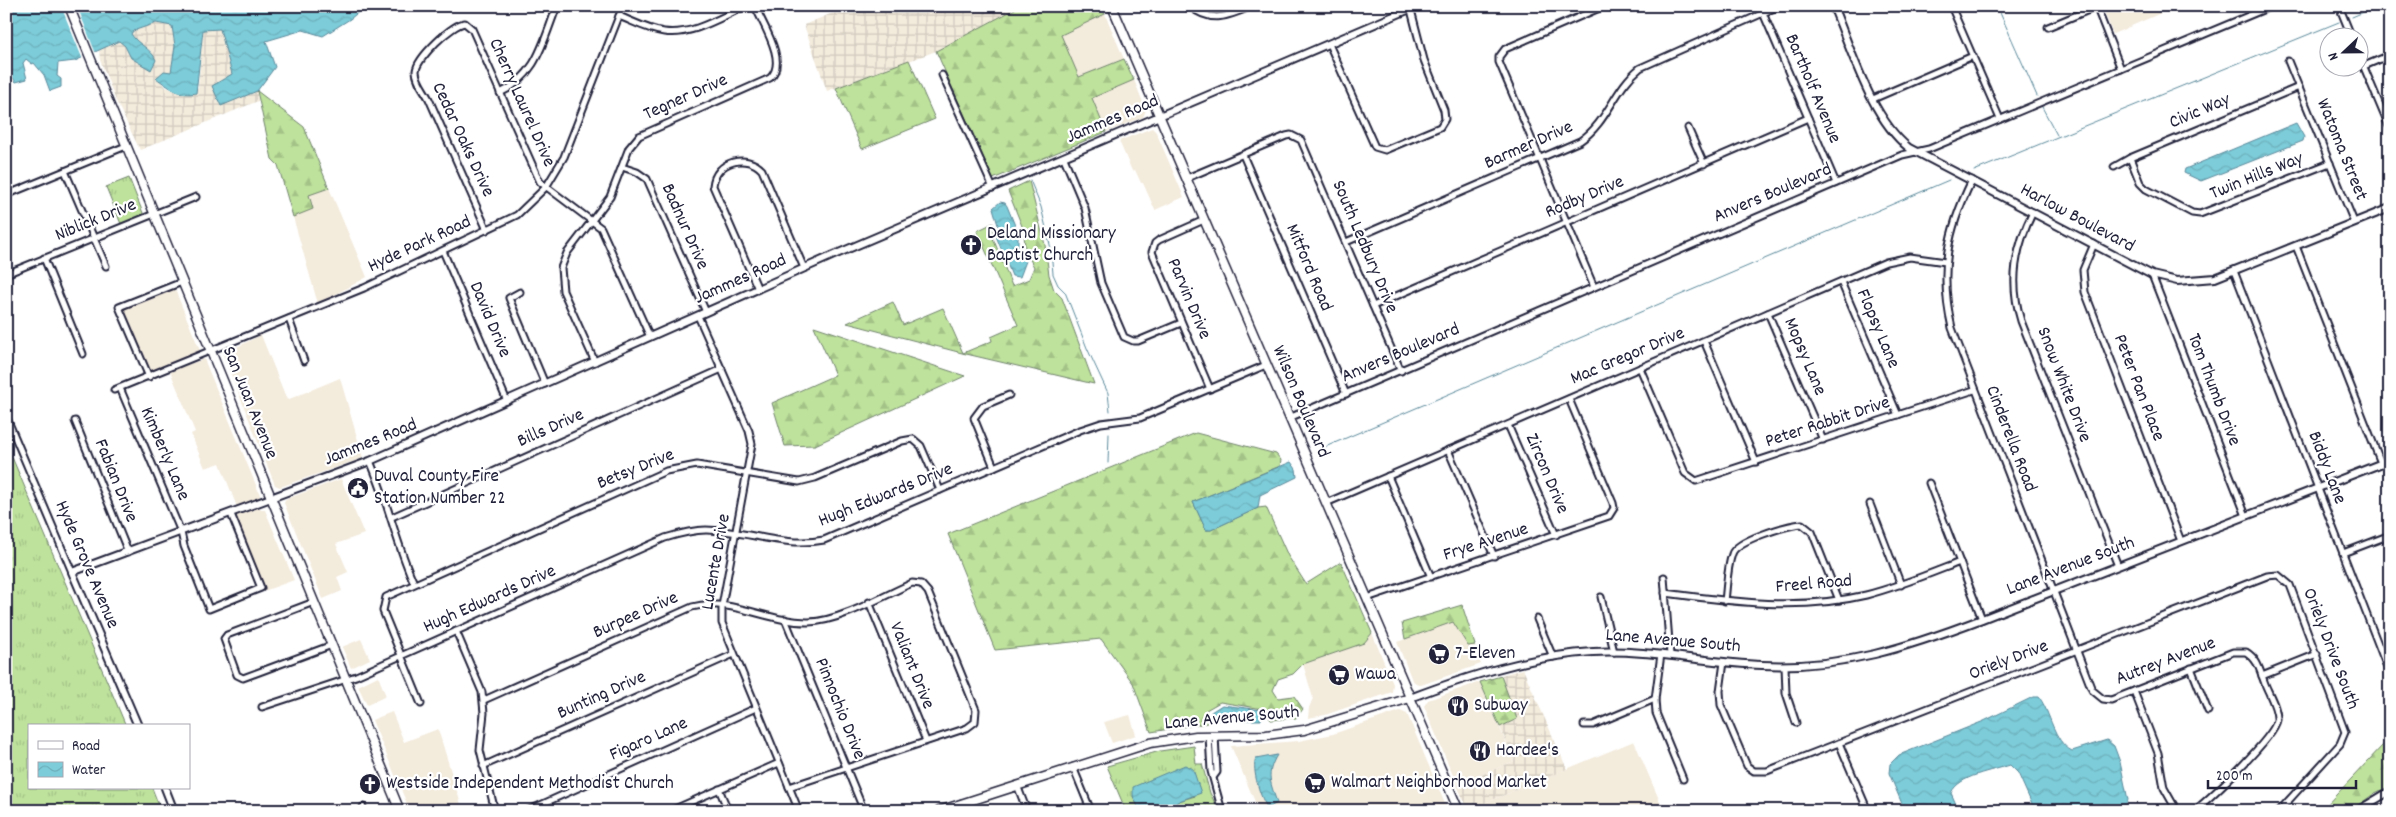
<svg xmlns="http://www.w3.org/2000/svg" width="2396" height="817" font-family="Dekko,sans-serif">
  <defs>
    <pattern id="industrial-grid" width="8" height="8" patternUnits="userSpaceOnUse" patternTransform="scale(1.25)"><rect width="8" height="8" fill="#f3ebdc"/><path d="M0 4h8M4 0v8" fill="none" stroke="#d0c9be"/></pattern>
    <pattern id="grass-tufts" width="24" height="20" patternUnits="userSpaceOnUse" patternTransform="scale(1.25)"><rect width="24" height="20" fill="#bee29c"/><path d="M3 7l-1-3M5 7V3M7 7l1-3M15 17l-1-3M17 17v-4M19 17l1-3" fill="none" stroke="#a3c287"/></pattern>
    <pattern id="forest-firs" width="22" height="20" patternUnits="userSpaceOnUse" patternTransform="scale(1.25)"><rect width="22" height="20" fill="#bee29c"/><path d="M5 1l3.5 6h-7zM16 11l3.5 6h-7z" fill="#a3c287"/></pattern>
    <pattern id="water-waves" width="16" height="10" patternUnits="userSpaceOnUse" patternTransform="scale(1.25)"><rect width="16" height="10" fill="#7dccd9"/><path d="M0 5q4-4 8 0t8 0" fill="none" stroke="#6cafbb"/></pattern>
  </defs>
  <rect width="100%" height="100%" fill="#fff"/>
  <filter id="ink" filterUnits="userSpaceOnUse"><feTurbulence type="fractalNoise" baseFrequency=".02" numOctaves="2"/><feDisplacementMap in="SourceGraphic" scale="10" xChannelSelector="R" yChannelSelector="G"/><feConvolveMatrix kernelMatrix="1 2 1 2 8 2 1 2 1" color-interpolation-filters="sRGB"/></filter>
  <g filter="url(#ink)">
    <!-- built -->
    <g fill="#f3ebdc">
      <polygon points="2102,6 2177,6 2113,34"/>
      <polygon points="1105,14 1124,59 1079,78 1060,35"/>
      <polygon points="1134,80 1146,110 1143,117 1106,132 1092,98"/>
      <polygon points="1152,128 1156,132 1184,197 1155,210 1143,183 1141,183 1135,170 1132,171 1119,141"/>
      <polygon points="329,188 367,277 318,304 293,217 313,209 309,195"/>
      <polygon points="174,287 201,353 149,374 122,308"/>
      <polygon points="261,335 287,400 340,378 363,458 280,487 275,485 223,354"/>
      <polygon points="204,359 260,495 258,499 237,507 220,463 205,468 191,434 195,432 170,371"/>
      <polygon points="341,479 364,534 336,544 348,572 337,577 342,591 323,599 284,503 286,499"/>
      <polygon points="259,508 265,510 294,580 264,591 233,517"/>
      <polygon points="1453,622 1468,646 1475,645 1481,664 1421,685 1416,683 1412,680 1397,642"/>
      <polygon points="1372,633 1393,684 1392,692 1325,715 1308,718 1309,708 1313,698 1303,664 1364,643"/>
      <polygon points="361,639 370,659 351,668 342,647"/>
      <polygon points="378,676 386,696 367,705 358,686"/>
      <polygon points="1480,682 1514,761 1457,785 1424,706 1428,700"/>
      <polygon points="1400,711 1407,714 1448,811 1259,811 1231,746 1299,741 1333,734"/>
      <polygon points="392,712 404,742 438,729 463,811 410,811 372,720"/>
      <polygon points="1130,715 1136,735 1112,743 1104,722"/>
      <polygon points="1634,741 1664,811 1468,810"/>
    </g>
    <!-- industrial -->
    <g fill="url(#industrial-grid)">
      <polygon points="849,6 1015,6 1016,9 936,51 827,91 804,25"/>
      <polygon points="156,23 172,26 175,46 171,72 161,82 166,87 177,92 198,88 203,30 221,29 232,75 221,105 257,91 258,101 140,150 116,101 100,60 99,50 119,41 125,46 131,58 146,66 151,51 137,43 131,34 133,31"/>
      <polygon points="1523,669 1567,769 1468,810 1457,785 1514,761 1500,727 1516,719 1501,675"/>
    </g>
    <!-- grass -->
    <g fill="url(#grass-tufts)" stroke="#70826c">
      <polygon points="129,178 143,213 141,216 121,224 106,187"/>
      <polygon points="6,443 126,726 29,726 29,788 152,788 161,811 6,811"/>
      <polygon points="1194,746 1196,764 1202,764 1210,793 1219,811 1165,811 1179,801 1195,796 1133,796 1140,811 1126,811 1107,766 1160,751"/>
    </g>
    <!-- forest -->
    <g fill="url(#forest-firs)" stroke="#70826c">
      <polygon points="1015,6 1102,6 1105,14 1061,35 1079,77 1124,59 1134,80 1092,98 1106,132 993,179 936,51 1015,9"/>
      <polygon points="909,60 935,119 862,149 836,88"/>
      <polygon points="257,91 304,127 329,188 309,195 313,209 293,217 278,165 272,159"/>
      <polygon points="1029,181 1045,245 1049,275 1054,290 1062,298 1094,384 962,353 847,323 893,302 903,325 943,308 963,353 992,341 991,337 1018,325 977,231 993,223 993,238 1012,286 1029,279 1034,267 1025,250 1024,231 1008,191"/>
      <polygon points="814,326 965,376 815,445 785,446 772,403 835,375"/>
      <polygon points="1196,433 1276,454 1281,460 1280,466 1193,502 1206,530 1211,530 1258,508 1266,507 1288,556 1306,584 1341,562 1372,633 1364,643 1303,664 1293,674 1278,679 1273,690 1278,698 1294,696 1303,709 1296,718 1271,720 1263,709 1220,702 1206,710 1207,723 1151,732 1133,683 1101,639 995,650 948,534"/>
      <polygon points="1462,605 1475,645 1468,646 1453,622 1405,639 1402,623"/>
      <polygon points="1501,676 1517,719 1500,727 1480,682"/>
      <polygon points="2390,743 2390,786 2375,793 2350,811 2321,811 2383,745"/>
    </g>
    <!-- water -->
    <g fill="url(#water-waves)" stroke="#59889a">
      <path d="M 9,6 L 17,8 L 366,6 L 350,19 L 323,36 L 303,30 L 266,41 L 275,67 L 257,91 L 221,106 L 212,86 L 232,74 L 220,29 L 203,30 L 196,93 C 180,97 169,87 156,78 L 164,71 L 171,72 L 175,46 L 172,26 L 156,23 L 133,31 L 131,34 C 138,45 151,48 156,60 L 151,70 L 131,58 L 125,46 L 119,41 L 75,61 L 58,63 L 57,76 L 61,79 L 61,87 L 50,91 L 44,75 L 34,63 L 32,64 L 26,59 L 23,63 L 27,79 L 16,82 L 6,69 L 6,8 Z"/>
      <polygon points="2296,123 2304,137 2303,141 2201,181 2184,173 2185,169"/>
      <polygon points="1000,202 1005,203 1007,206 1018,233 1018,245 1026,261 1020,277 1012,276 996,236 998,225 993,208"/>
      <polygon points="1291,462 1296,469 1297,477 1260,495 1258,508 1211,530 1206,530 1193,502"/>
      <path d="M 2033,697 L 2039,697 C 2051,713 2053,741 2072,751 L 2107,740 L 2114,746 L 2120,762 L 2128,800 L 2123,811 L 2035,811 L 2018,773 L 2010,765 C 1993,771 1959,775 1951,793 L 1959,811 L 1905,811 L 1889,773 L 1890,764 L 1899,755 L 1984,721 Z"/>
      <polygon points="1222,705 1262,710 1261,720 1212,720 1211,712"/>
      <path d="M 1277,755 C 1265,775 1271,783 1277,803 L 1268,808 C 1261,801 1251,768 1256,759 Z"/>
      <polygon points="1185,765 1193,769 1201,793 1179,801 1165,811 1140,811 1133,796 1133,787"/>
    </g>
    <!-- pier -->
    <polygon fill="#fff" points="61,6 77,6 96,54 83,60"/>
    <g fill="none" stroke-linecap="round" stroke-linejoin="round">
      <!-- stream -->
      <g stroke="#59889a" stroke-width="1">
        <polyline points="1997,6 2037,96"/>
        <polyline points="2352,17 2378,6"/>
        <polyline points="2042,107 2057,135"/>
        <polyline points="1974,171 2339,22"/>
        <polyline points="1030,180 1041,207 1051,249 1053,274 1058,285 1065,292 1087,348 1108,393 1110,411"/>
        <polyline points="1318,450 1949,180"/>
        <polyline points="1108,463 1109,434"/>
      </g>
      <!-- minor casing -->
      <g stroke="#22223b" stroke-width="9">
        <g id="minor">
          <polyline points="943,6 943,7"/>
          <path d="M 1190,6 C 1211,24 1229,16 1252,6"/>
          <polyline points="1760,6 1836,183"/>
          <polyline points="1951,6 2000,119"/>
          <polyline points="2096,6 2121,69"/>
          <polyline points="2339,6 2352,38"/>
          <path d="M 619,16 C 634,22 648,30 664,32 C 692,36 721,17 746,6"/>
          <polyline points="2048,27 2096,7"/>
          <polyline points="1329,44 1375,147 1385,150 1440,127 1445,119 1444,110 1424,60 1410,6"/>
          <polyline points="2358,53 2390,129"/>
          <polyline points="2288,61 2354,222"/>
          <polyline points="2364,66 2390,55"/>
          <polyline points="942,75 993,188"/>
          <path d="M 500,93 C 537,76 543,42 557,6"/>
          <polyline points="1873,99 1973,56"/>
          <polyline points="1688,128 1704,164"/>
          <polyline points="1243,155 1346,394"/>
          <polyline points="1064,158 1085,208 1101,283 1124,337 1133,341 1138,341 1181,323"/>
          <polyline points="2130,158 2140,183 2146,189 2192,213 2200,214 2330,163"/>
          <polyline points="622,167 637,172 647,179 706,312"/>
          <polyline points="2114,167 2130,158 2299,87"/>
          <polyline points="65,171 106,266"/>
          <polyline points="1187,178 1286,136 1291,135 1301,140 1401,371"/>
          <path d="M 1972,180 C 1947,231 1939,272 1952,328 L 2092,690 L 2103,699 L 2111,700 L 2233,652 L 2246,652 C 2258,659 2260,671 2265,684 C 2269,694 2278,709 2277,720 C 2274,738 2210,798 2194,811"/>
          <polyline points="6,195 126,146"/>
          <path d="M 2033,212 C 2015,248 2009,282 2021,321 L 2118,566"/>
          <polyline points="1204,220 1159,240 1155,243 1152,252 1210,389"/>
          <path d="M 487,230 L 429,99 C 425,91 416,81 416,71 C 417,58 452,24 465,23 L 472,29 L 540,182 L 601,228 L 650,337"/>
          <path d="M 1346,242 L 1580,141 C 1608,122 1614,89 1640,68 L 1779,6"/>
          <polyline points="2094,244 2083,270 2085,292 2181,541"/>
          <polyline points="2296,246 2381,463"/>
          <polyline points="443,251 507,401"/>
          <polyline points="44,258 83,354"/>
          <polyline points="2234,271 2390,675"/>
          <polyline points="6,274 196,197"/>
          <polyline points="2152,275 2246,516"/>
          <polyline points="1841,282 1898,415"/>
          <polyline points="1594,287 1499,62 1499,57 1505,49 1604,6"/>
          <path d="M 758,289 L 713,186 C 715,161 747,153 762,170 L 804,268"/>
          <polyline points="520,292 509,298 545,384"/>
          <polyline points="1373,306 1808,118"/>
          <polyline points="1768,313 1823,440"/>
          <polyline points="698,316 749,431 752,444 722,606 722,623 799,811"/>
          <polyline points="289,319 304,361"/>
          <polyline points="1704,341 1756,462"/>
          <path d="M 595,362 L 563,291 L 561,268 L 567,253 L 610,197 L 629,148 L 639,136 L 770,78 C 788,62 763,25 755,6"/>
          <polyline points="1640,368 1685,473 1696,481 1974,390"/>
          <polyline points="149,377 119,307 182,282"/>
          <polyline points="120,388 181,532 184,546 209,609 261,588 231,514"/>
          <polyline points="114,390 364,288 517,215 546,187 564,157 623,6"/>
          <polyline points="6,416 72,572"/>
          <polyline points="1289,418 1902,155 1929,149 2272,6"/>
          <polyline points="75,421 128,552"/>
          <polyline points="1508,425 1556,535"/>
          <polyline points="1448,450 1494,556"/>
          <path d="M 370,461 C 388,501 396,544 414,583"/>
          <polyline points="994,467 974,418 983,406 1009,395"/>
          <polyline points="1388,476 1431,577"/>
          <polyline points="1929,483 1982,619"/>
          <polyline points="1326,503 1886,262 1910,257 1946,262"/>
          <polyline points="1870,504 1901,585"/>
          <polyline points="392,517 722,369"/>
          <polyline points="2343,553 2390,535"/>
          <polyline points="1664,577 1670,655"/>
          <path d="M 1665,593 C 1733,602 1799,611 1866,595 C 1898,587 1929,574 1960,562"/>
          <polyline points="1601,597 1614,652"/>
          <polyline points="1367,598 1609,516 1614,508 1613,503 1569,399"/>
          <path d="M 1725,601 C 1727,586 1727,568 1732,554 C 1736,540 1788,525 1802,524 L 1812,532 L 1839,600"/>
          <polyline points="314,602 227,635 224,639 237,675 243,678 332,645"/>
          <polyline points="869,602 926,741"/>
          <polyline points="785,619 864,811"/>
          <polyline points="1537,619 1553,657"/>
          <polyline points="456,631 482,692 484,713 480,750 495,811"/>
          <polyline points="1661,654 1655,699 1656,713 1683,779"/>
          <polyline points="1724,662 1720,691 1721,705 1747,766 1754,771 1767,771 2267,576 2278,575 2290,585 2345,732 2340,744 2279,811"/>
          <polyline points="1785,666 1786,693 1796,723"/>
          <polyline points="2191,668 2208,711"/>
          <polyline points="2262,676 2317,654"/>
          <polyline points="2134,691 2158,753 2164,788 2177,811"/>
          <path d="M 484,700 L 692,607 C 730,597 770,623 809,622 C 838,622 884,596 912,583 L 921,584 L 928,592 L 976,710 L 975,722 L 967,728 L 789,787"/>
          <polyline points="421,704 383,611 386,597 666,471 697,465 799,482 815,478 902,441 913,439 921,446 940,490"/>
          <path d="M 262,707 L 356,676 L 665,538 C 678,534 692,530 706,530 C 747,530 783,548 824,540 L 1080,430 L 1101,423 L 1140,418 L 1266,365"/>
          <polyline points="1584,725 1593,725 1655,699"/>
          <polyline points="1209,736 1211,771 1222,811"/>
          <polyline points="1839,743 1868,811"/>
          <polyline points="483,766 734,654"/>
          <polyline points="1073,767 1091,811"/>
          <polyline points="1214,776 1217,772 1215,736"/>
          <polyline points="1017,785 1027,811"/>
          <polyline points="719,789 728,810"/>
          <polyline points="961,803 964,811"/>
          <polyline points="363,807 365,811"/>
          <polyline points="527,811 756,708"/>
          <polyline points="670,811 779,763"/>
        </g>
      </g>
      <!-- tertiary casing -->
      <g stroke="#22223b" stroke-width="10">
        <g id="tertiary">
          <path d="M 1833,6 C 1852,51 1871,118 1909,148 L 2152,275 L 2177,281 L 2215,278 L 2390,208"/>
          <path d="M 1410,698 C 1468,676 1530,656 1593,652 C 1650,649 1706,663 1762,665 C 1843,669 1908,647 1982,619 L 2390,460"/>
          <polyline points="138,726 72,572 370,461 834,255 1417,6"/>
          <polyline points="165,788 174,811"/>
          <polyline points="2357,811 2390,791"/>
        </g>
      </g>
      <!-- secondary casing -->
      <g stroke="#22223b" stroke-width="11">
        <g id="secondary">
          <polyline points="69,6 400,811"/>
          <polyline points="1112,6 1459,811"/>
          <polyline points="939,811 1150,743 1196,736 1266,735 1304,730 1410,698"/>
        </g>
      </g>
      <!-- minor -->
      <use href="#minor" stroke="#fff" stroke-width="5"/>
      <!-- tertiary -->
      <use href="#tertiary" stroke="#fff" stroke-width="6"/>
      <!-- secondary -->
      <use href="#secondary" stroke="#fff" stroke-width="8"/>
    </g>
  </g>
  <!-- icons -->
  <defs>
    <g id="church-disc" transform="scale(1.125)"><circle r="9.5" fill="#22223b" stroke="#fff"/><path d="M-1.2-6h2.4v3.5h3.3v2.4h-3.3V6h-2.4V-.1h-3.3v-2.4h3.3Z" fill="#fff"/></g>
    <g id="civic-disc" transform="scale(1.125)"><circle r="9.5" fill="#22223b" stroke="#fff"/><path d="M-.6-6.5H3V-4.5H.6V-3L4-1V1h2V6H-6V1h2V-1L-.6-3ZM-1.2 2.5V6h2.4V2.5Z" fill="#fff"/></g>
    <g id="supermarket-disc" transform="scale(1.125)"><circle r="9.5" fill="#22223b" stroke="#fff"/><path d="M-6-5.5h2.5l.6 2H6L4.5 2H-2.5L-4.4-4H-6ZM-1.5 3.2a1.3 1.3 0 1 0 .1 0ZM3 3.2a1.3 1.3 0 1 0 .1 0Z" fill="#fff"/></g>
    <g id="restaurant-disc" transform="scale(1.125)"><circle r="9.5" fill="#22223b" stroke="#fff"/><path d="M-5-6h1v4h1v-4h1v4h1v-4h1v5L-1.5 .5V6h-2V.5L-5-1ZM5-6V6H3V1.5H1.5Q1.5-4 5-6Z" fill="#fff"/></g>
  </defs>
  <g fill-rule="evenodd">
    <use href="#church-disc" x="971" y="245"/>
    <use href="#civic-disc" x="358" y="488"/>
    <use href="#supermarket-disc" x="1439" y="654"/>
    <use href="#supermarket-disc" x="1339" y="675"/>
    <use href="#restaurant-disc" x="1458" y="706"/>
    <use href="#restaurant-disc" x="1480" y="751"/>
    <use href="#supermarket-disc" x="1315" y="783"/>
    <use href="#church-disc" x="370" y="784"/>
  </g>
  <g text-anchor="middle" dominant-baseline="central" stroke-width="4.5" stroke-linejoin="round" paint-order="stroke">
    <!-- street labels -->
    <g font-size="19" fill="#22223b" stroke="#fff">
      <text transform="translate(1812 89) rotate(67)">Bartholf Avenue</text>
      <text transform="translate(686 98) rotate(-24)">Tegner Drive</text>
      <text transform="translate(521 103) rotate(66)">Cherry Laurel Drive</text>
      <text transform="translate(2200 112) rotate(-23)">Civic Way</text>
      <text transform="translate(1113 120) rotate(-23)">Jammes Road</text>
      <text transform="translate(462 140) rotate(65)">Cedar Oaks Drive</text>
      <text transform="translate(1529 146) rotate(-24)">Barmer Drive</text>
      <text transform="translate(2341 150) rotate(68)">Watoma Street</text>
      <text transform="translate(2257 177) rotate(-22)">Twin Hills Way</text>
      <text transform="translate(1773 194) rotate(-23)">Anvers Boulevard</text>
      <text transform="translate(1585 198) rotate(-23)">Rodby Drive</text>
      <text transform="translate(2077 219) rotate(28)">Harlow Boulevard</text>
      <text transform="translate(96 221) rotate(-22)">Niblick Drive</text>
      <text transform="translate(684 227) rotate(66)">Badnur Drive</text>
      <text transform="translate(420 245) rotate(-25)">Hyde Park Road</text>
      <text transform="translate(1364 247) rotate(67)">South Ledbury Drive</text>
      <text transform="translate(1308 268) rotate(67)">Mitford Road</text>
      <text transform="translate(741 280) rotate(-24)">Jammes Road</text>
      <text transform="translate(1188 299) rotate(67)">Parvin Drive</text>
      <text transform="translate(489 320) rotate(67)">David Drive</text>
      <text transform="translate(1877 329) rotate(67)">Flopsy Lane</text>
      <text transform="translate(1401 354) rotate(-23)">Anvers Boulevard</text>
      <text transform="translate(1628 357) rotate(-23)">Mac Gregor Drive</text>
      <text transform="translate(1804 357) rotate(67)">Mopsy Lane</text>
      <text transform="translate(2063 385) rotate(69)">Snow White Drive</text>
      <text transform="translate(2138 388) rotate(69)">Peter Pan Place</text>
      <text transform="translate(2213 390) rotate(69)">Tom Thumb Drive</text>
      <text transform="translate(1300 402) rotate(67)">Wilson Boulevard</text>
      <text transform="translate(249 403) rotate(68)">San Juan Avenue</text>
      <text transform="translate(1828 423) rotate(-18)">Peter Rabbit Drive</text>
      <text transform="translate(551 429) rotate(-24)">Bills Drive</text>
      <text transform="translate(2010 439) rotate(69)">Cinderella Road</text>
      <text transform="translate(371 443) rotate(-22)">Jammes Road</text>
      <text transform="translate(164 454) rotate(67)">Kimberly Lane</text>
      <text transform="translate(2326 468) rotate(69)">Biddy Lane</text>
      <text transform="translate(636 470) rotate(-22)">Betsy Drive</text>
      <text transform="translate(1546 474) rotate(67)">Zircon Drive</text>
      <text transform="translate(115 481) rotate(68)">Fabian Drive</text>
      <text transform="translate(886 496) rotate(-22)">Hugh Edwards Drive</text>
      <text transform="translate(1486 543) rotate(-18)">Frye Avenue</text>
      <text transform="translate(717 562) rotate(-80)">Lucente Drive</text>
      <text transform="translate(86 565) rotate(67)">Hyde Grove Avenue</text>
      <text transform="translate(2071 567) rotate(-21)">Lane Avenue South</text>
      <text transform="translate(1814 585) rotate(-5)">Freel Road</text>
      <text transform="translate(490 600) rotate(-24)">Hugh Edwards Drive</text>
      <text transform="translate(636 616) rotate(-24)">Burpee Drive</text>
      <text transform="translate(1673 642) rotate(5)">Lane Avenue South</text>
      <text transform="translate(2330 649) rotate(69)">Oriely Drive South</text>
      <text transform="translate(2009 661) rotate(-21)">Oriely Drive</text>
      <text transform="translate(2166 662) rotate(-21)">Autrey Avenue</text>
      <text transform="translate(911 666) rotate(68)">Valiant Drive</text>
      <text transform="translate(602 696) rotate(-24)">Bunting Drive</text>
      <text transform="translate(839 709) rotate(68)">Pinnochio Drive</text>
      <text transform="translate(1232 719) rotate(-5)">Lane Avenue South</text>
      <text transform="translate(649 740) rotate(-24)">Figaro Lane</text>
    </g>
    <!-- poi labels -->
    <g font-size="19" fill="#22223b" stroke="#fff" text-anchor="start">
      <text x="987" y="234">Deland Missionary<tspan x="987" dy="22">Baptist Church</tspan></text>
      <text x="374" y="477">Duval County Fire<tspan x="374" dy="22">Station Number 22</tspan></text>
      <text x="1455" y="654">7-Eleven</text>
      <text x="1355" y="675">Wawa</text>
      <text x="1474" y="706">Subway</text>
      <text x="1496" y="751">Hardee's</text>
      <text x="1331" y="783">Walmart Neighborhood Market</text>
      <text x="386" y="784">Westside Independent Methodist Church</text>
    </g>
  </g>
  <!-- margin -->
  <rect width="2396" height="817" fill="none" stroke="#fff" stroke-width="25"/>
  <rect x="12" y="12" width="2371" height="792" fill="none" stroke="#22223b" stroke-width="2" filter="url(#ink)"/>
  <!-- legend -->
  <rect x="28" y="724" width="162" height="65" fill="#ffffff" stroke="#a7a7b1"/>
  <rect x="38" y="741" width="25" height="8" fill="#ffffff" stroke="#a7a7b1"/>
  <text x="72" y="750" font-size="15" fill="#22223b">Road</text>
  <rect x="38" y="762" width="25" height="15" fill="url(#water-waves)" stroke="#a7a7b1"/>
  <text x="72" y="774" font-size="15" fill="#22223b">Water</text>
  <!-- north arrow -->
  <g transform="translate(2344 52) rotate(248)"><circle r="24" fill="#ffffff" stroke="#a7a7b1"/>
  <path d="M0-4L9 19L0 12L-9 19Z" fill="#22223b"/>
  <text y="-8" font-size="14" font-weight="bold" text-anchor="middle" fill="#22223b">N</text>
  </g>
  <!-- scale -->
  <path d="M2208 780v8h148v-8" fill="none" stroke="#22223b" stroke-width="2.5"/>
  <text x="2216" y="780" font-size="15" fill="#22223b" stroke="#ffffff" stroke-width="4" paint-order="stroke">200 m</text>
</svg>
